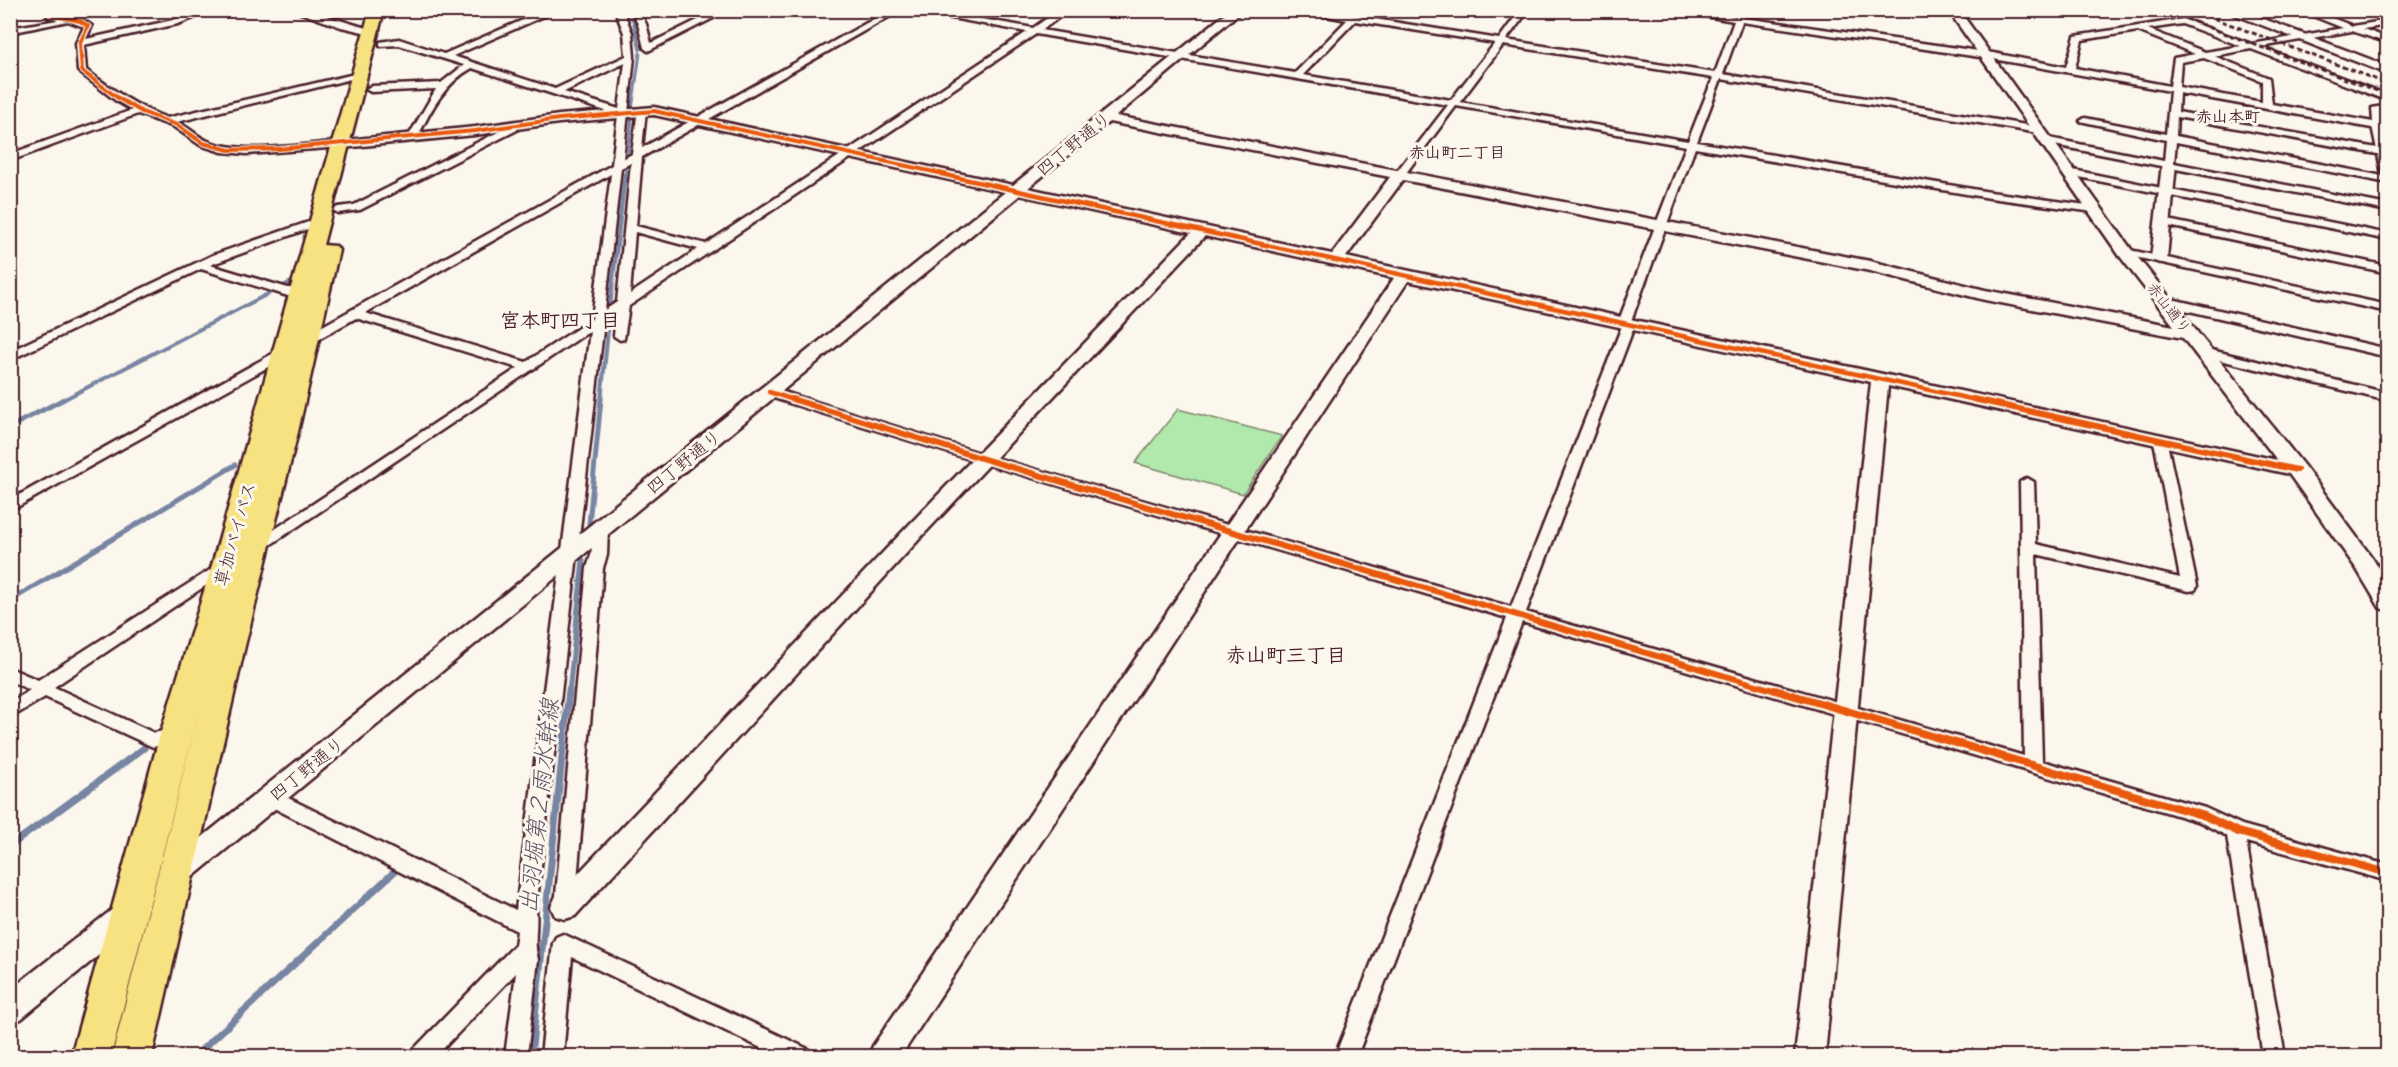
<svg xmlns="http://www.w3.org/2000/svg" width="2398" height="1067" font-family="'Shantell Sans','Klee One',sans-serif">
  <rect width="100%" height="100%" fill="#fbf7ec"/>
  <filter id="ink" filterUnits="userSpaceOnUse"><feTurbulence type="fractalNoise" baseFrequency=".0167" numOctaves="2"/><feDisplacementMap in="SourceGraphic" scale="12" xChannelSelector="R" yChannelSelector="G"/><feConvolveMatrix kernelMatrix="1 2 1 2 8 2 1 2 1" color-interpolation-filters="sRGB"/></filter>
  <g filter="url(#ink)">
    <!-- green -->
    <polygon fill="#b1e8ab" stroke="#7e846b" stroke-width="1.5" points="1178,409 1282,436 1243,494 1135,463"/>
    <g fill="none" stroke-linecap="round" stroke-linejoin="round">
      <!-- stream-far3 -->
      <g stroke="#7784a2" stroke-width="3">
        <polyline points="627,10 633,20 640,50"/>
        <polyline points="632,109 640,53"/>
        <polyline points="628,154 632,116"/>
        <polyline points="625,175 626,169"/>
      </g>
      <!-- stream-far2 -->
      <g stroke="#7784a2" stroke-width="4">
        <polyline points="610,307 625,174"/>
        <polyline points="61,401 291,282"/>
        <polyline points="601,401 609,320"/>
      </g>
      <!-- stream-far1 -->
      <g stroke="#7784a2" stroke-width="5">
        <polyline points="10,427 64,399"/>
        <polyline points="589,524 601,399"/>
        <polyline points="10,601 235,465"/>
        <polyline points="569,692 583,560"/>
      </g>
      <!-- stream -->
      <g stroke="#7784a2" stroke-width="7">
        <polyline points="10,846 144,748"/>
        <polyline points="195,1056 394,872"/>
        <polyline points="531,1056 569,690"/>
      </g>
      <!-- street casing -->
      <g stroke="#4a1f2b" stroke-width="5">
        <g id="street">
          <path d="M 46,10 L 54,10 C 61,20 82,16 92,26 L 86,39 L 173,20 L 201,10 L 215,10 L 178,24 L 84,45 L 86,70 C 113,90 137,107 167,118 L 363,72 L 363,76 L 177,122 C 188,126 197,137 208,141 C 241,155 306,144 342,141 L 347,144 L 342,147 L 247,154 L 222,152 L 200,145 L 174,127 L 138,114 L 10,161 L 10,154 L 132,110 L 115,100 L 78,71 L 76,43 L 84,27 L 68,21 L 10,33 L 10,28 L 58,20 L 48,17 Z"/>
          <polygon points="292,10 306,10 376,31 372,34 341,27"/>
          <path d="M 546,10 L 558,10 L 453,56 L 555,89 L 626,56 L 624,33 L 615,10 L 623,10 L 632,33 L 634,57 L 623,159 L 632,154 L 638,109 L 646,111 L 642,148 L 890,10 L 901,10 L 642,157 L 636,226 L 706,244 L 1027,32 L 909,10 L 930,10 L 1033,28 L 1059,10 L 1069,10 L 1042,30 L 1295,73 L 1347,20 L 1296,10 L 1319,10 L 1499,39 L 1520,10 L 1529,10 L 1506,40 L 1715,73 L 1734,21 L 1670,10 L 1694,10 L 1736,17 L 1739,10 L 1745,10 L 1744,18 L 1993,53 L 2066,67 L 2075,36 L 2183,19 L 2252,44 L 2343,28 L 2298,10 L 2311,10 L 2353,26 L 2388,20 L 2388,25 L 2363,29 L 2388,38 L 2388,43 L 2352,31 L 2261,47 L 2388,95 L 2388,101 L 2251,49 L 2214,56 L 2269,78 L 2272,104 L 2373,122 L 2372,108 L 2388,105 L 2388,111 L 2380,112 L 2382,124 L 2388,125 L 2388,131 L 2179,93 L 2178,112 L 2388,150 L 2388,156 L 2177,117 L 2176,136 L 2388,177 L 2388,183 L 2176,142 L 2174,163 L 2388,205 L 2388,211 L 2044,143 L 2039,140 L 2044,137 L 2164,161 L 2166,140 L 2080,121 L 2085,118 L 2166,134 L 2170,91 L 1993,59 L 1742,22 L 1723,74 L 2038,127 L 2043,130 L 2038,133 L 1721,79 L 1697,142 L 1990,192 L 2094,206 L 2099,209 L 2094,212 L 1990,198 L 1695,148 L 1631,321 L 1635,324 L 1526,612 L 2024,756 L 2020,482 L 2027,478 L 2034,482 L 2036,544 L 2180,578 L 2154,441 L 2161,437 L 2166,438 L 2197,586 L 2195,590 L 2189,591 L 2036,554 L 2042,761 L 2205,808 L 2242,825 L 2388,865 L 2388,881 L 2246,842 L 2285,1056 L 2263,1056 L 2227,836 L 2200,822 L 1522,622 L 1357,1056 L 1335,1056 L 1507,618 L 979,462 L 764,395 L 762,392 L 769,388 L 774,389 L 989,456 L 1511,607 L 1622,326 L 1618,323 L 1686,146 L 1456,106 L 1403,177 L 1399,178 L 1394,175 L 1448,105 L 1036,34 L 629,306 L 624,339 L 620,340 L 614,336 L 616,314 L 604,322 L 536,909 C 538,926 533,943 538,959 L 527,1056 L 505,1056 L 516,973 L 436,1056 L 411,1056 L 414,1049 L 515,945 L 517,931 L 264,803 L 262,798 L 264,793 L 271,791 L 278,793 L 516,910 L 590,331 L 261,551 L 251,551 L 248,547 L 518,368 L 356,318 L 10,511 L 10,500 L 612,165 L 618,115 L 472,68 C 445,83 431,109 418,137 L 413,140 L 408,137 L 436,89 L 371,92 L 366,89 L 371,86 L 441,83 L 464,65 L 399,45 L 380,46 L 380,42 L 399,39 L 444,54 ZM 1355,21 L 1495,43 L 1451,100 L 1303,75 ZM 2182,24 L 2241,46 L 2205,52 L 2148,29 ZM 2138,31 L 2195,54 L 2174,58 L 2170,86 L 2075,68 L 2082,40 ZM 1503,45 L 1713,78 L 1688,141 L 1460,102 ZM 2204,58 L 2262,81 L 2262,102 L 2179,87 L 2181,62 ZM 625,63 L 619,109 L 564,92 ZM 631,163 L 617,302 L 605,310 L 621,168 ZM 611,174 L 592,319 L 526,362 L 365,313 ZM 635,232 L 698,249 L 630,294 Z"/>
          <polygon points="631,10 639,10 646,24 651,43 718,10 729,10 648,51 644,48 638,24"/>
          <polygon points="512,123 518,123 517,130 360,210 338,213 333,210 338,207 354,205 510,126"/>
          <polygon points="2068,169 2388,234 2388,240 2064,174 2064,170"/>
          <polygon points="320,218 324,219 324,223 210,265 288,288 304,288 304,292 288,296 201,269 10,360 10,351 213,255"/>
          <polygon points="2163,219 2388,266 2388,273 2159,224 2159,220"/>
          <polygon points="2125,249 2388,305 2388,312 2121,254 2121,250"/>
          <polygon points="2163,297 2388,349 2388,357 2159,304 2157,301"/>
          <polygon points="2203,348 2388,393 2388,401 2199,355 2197,352 2199,349"/>
          <polygon points="601,524 608,529 607,555 603,568 575,905 572,911 565,914 558,911 555,905 587,568 591,555 594,529"/>
          <polygon points="224,561 229,562 232,566 229,570 54,687 154,733 176,728 182,730 185,735 182,740 153,747 45,697 10,718 10,703 30,690 10,681 10,668 38,680"/>
          <polygon points="563,934 808,1049 811,1056 778,1056 572,957 563,1056 541,1056 553,943 556,937"/>
        </g>
      </g>
      <!-- secondary casing -->
      <g stroke="#4a1f2b" stroke-width="5">
        <g id="secondary">
          <path d="M 1230,10 L 1243,10 L 1116,116 L 1870,261 L 1985,290 L 2174,326 L 2119,255 L 1948,10 L 1959,10 L 2131,249 L 2304,466 L 2373,559 L 2388,584 L 2388,611 L 2380,608 L 2356,568 L 2289,474 L 1888,386 L 1825,1056 L 1795,1056 L 1871,382 L 1408,281 L 901,1056 L 869,1056 L 873,1046 L 1394,278 L 1205,236 L 923,535 L 575,916 L 565,919 L 555,916 L 551,907 L 555,898 L 909,525 L 1191,233 L 1020,195 L 185,883 L 175,887 L 165,883 L 161,875 L 165,867 L 1005,192 L 654,115 L 559,123 L 475,135 L 342,148 L 335,144 L 337,141 L 475,127 L 559,115 L 654,107 L 1013,185 ZM 1109,122 L 1390,177 L 1332,254 L 1028,188 ZM 1403,180 L 1870,271 L 1985,300 L 2183,338 L 2277,460 L 1346,257 Z"/>
          <polygon points="2223,10 2240,10 2388,66 2388,74"/>
          <polygon points="2379,122 2384,123 2388,134 2388,173 2381,169 2372,126"/>
          <polygon points="2169,160 2176,164 2167,258 2159,263 2151,258 2162,164"/>
          <polygon points="128,902 138,905 142,914 138,923 21,1019 10,1023 10,990 118,905"/>
        </g>
      </g>
      <!-- highway casing -->
      <g stroke="#4a1f2b" stroke-width="5">
        <polygon id="highway" points="370,10 384,10 323,245 336,246 339,250 298,432 245,646 152,1056 112,1056 200,706 111,1056 71,1056 160,735 212,565"/>
      </g>
      <!-- street -->
      <use href="#street" fill="#fbf7ec" fill-rule="evenodd"/>
      <!-- secondary -->
      <use href="#secondary" fill="#fbf7ec" fill-rule="evenodd"/>
      <!-- highway -->
      <use href="#highway" fill="#f7e281" fill-rule="evenodd"/>
      <!-- rail -->
      <g stroke="#4a1f2b" stroke-width="3" stroke-dasharray="5 3" stroke-linecap="butt">
        <polyline points="2163,10 2388,95"/>
        <polyline points="2192,10 2388,84"/>
      </g>
      <!-- cycleway-far3 casing -->
      <g stroke="#fbf7ec" stroke-width="6">
        <polyline id="cycleway-far3" points="50,10 51,15 80,21 88,26 80,43 82,71 118,98 142,112 177,125 203,143 229,150 279,149 475,131 559,119 654,111 948,175"/>
      </g>
      <!-- cycleway-far2 casing -->
      <g stroke="#fbf7ec" stroke-width="8">
        <g id="cycleway-far2">
          <polyline points="941,174 1980,401"/>
          <polyline points="769,392 797,401"/>
        </g>
      </g>
      <!-- cycleway-far1 casing -->
      <g stroke="#fbf7ec" stroke-width="10">
        <g id="cycleway-far1">
          <polyline points="792,399 984,459 1780,692"/>
          <polyline points="1973,399 2297,470"/>
        </g>
      </g>
      <!-- cycleway casing -->
      <g stroke="#fbf7ec" stroke-width="11">
        <polyline id="cycleway" points="1775,690 2205,816 2238,832 2388,873"/>
      </g>
      <!-- cycleway-far3 -->
      <use href="#cycleway-far3" stroke="#e8590c" stroke-width="4"/>
      <!-- cycleway-far2 -->
      <use href="#cycleway-far2" stroke="#e8590c" stroke-width="4.5"/>
      <!-- cycleway-far1 -->
      <use href="#cycleway-far1" stroke="#e8590c" stroke-width="6"/>
      <!-- cycleway -->
      <use href="#cycleway" stroke="#e8590c" stroke-width="8"/>
    </g>
  </g>
  <g text-anchor="middle" dominant-baseline="central" stroke-width="6" stroke-linejoin="round" paint-order="stroke">
    <!-- far-street labels -->
    <g font-size="15" fill="#4a1f2b" stroke="#fbf7ec">
      <text transform="translate(2169 308) rotate(52)">赤山通り</text>
    </g>
    <!-- far-neighbourhood labels -->
    <g font-size="16" font-weight="bold" fill="#4a1f2b" stroke="#fbf7ec">
      <text x="2228" y="116">赤山本町</text>
      <text x="1457" y="152">赤山町二丁目</text>
    </g>
    <!-- street labels -->
    <g font-size="18" fill="#4a1f2b" stroke="#fbf7ec">
      <text transform="translate(1074 144) rotate(-39)">四丁野通り</text>
      <text transform="translate(684 462) rotate(-39)">四丁野通り</text>
      <text transform="translate(235 534) rotate(-74)">草加バイパス</text>
      <text transform="translate(307 769) rotate(-39)">四丁野通り</text>
    </g>
    <!-- neighbourhood labels -->
    <g font-size="20" font-weight="bold" fill="#4a1f2b" stroke="#fbf7ec">
      <text x="560" y="320">宮本町四丁目</text>
      <text x="1286" y="655">赤山町三丁目</text>
    </g>
    <!-- near-water labels -->
    <g font-size="24" font-style="italic" fill="#605267" stroke="#fbf7ec">
      <text transform="translate(539 806) rotate(-84)">出羽堀第２雨水幹線</text>
    </g>
  </g>
  <!-- margin -->
  <rect width="2398" height="1067" fill="none" stroke="#fbf7ec" stroke-width="36"/>
  <rect x="18" y="18" width="2362" height="1031" fill="none" stroke="#4a1f2b" stroke-width="2" filter="url(#ink)"/>
</svg>
